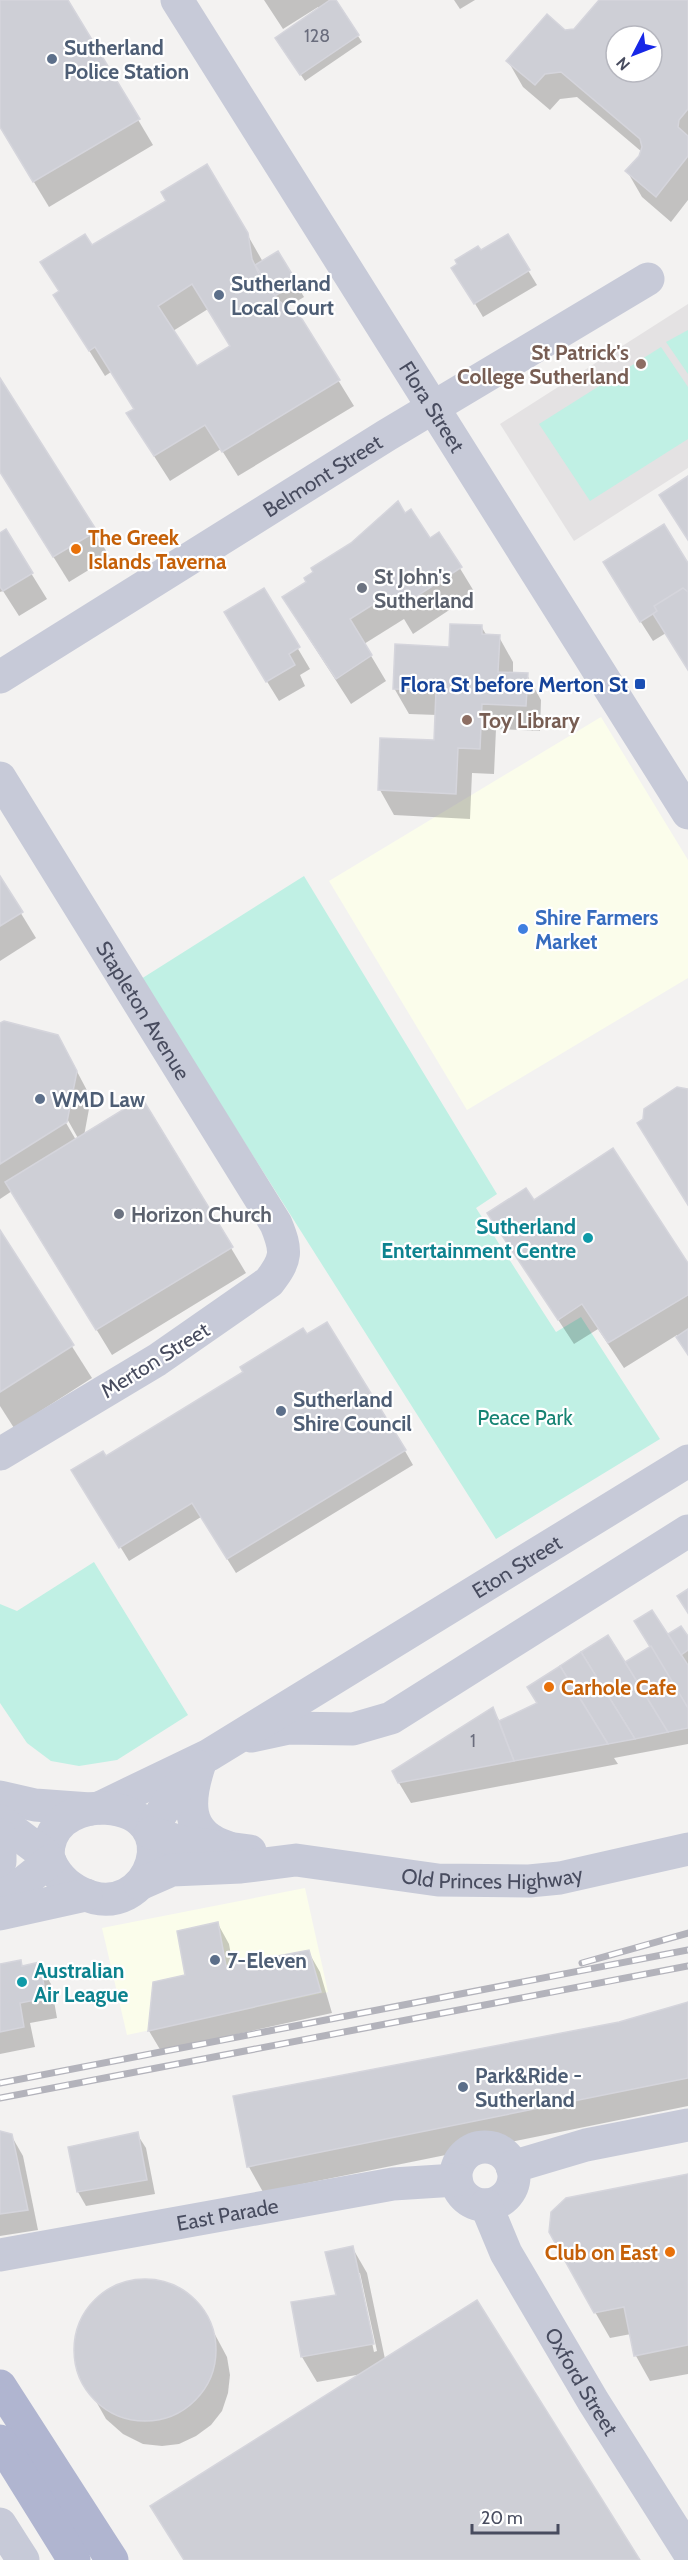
<svg xmlns="http://www.w3.org/2000/svg" width="688" height="2560" font-family="Cabin,sans-serif">
  <rect width="100%" height="100%" fill="#f3f2f1"/>
  <!-- commercial -->
  <g fill="#fbfdeb">
    <polygon points="601,717 688,860 688,978 467,1110 329,881"/>
    <polygon points="305,1888 328,1992 127,2035 102,1928"/>
  </g>
  <!-- education -->
  <polygon fill="#e4e2e3" points="688,304 688,468 574,541 500,424"/>
  <!-- green -->
  <g fill="#c0f0e4">
    <polygon points="688,330 688,374 666,342"/>
    <polygon points="661,347 688,387 688,439 590,501 539,424"/>
    <polygon points="304,876 497,1194 476,1208 556,1332 581,1317 660,1439 496,1539 141,979"/>
    <polygon points="94,1562 188,1715 117,1760 79,1766 51,1761 27,1743 0,1703 0,1604 17,1611"/>
  </g>
  <!-- shadow -->
  <g fill="#0003" fill-rule="evenodd">
    <polygon points="3,0 67,0 153,145 49,207 0,126 0,2"/>
    <polygon points="264,0 334,0 362,42 305,81 281,45 319,9 318,7 283,29"/>
    <polygon points="454,0 475,0 460,9"/>
    <path d="M 601,0 L 688,2 L 688,200 L 671,222 L 642,197 L 627,171 L 642,152 L 577,97 L 560,99 L 550,110 L 523,87 L 508,61 L 565,31 L 574,30 ZM 616,36 L 652,36 L 652,72 L 616,72 Z"/>
    <path d="M 247,234 L 263,262 L 278,253 L 304,297 L 286,308 L 301,320 L 354,406 L 238,476 L 221,449 L 170,481 L 143,439 L 135,410 L 111,372 L 105,376 L 70,320 L 60,292 L 92,247 ZM 208,309 L 231,347 L 196,368 L 173,331 Z"/>
    <polygon points="507,236 537,285 483,317 462,282"/>
    <polygon points="0,381 110,557 69,582 0,471"/>
    <polygon points="405,515 430,540 439,534 475,593 413,634 404,619 364,644 386,681 351,704 299,623"/>
    <polygon points="5,531 47,599 19,616 3,591 0,592 0,535"/>
    <polygon points="688,566 688,668 666,633 653,641 616,583"/>
    <polygon points="263,590 310,669 300,675 305,686 279,701 237,633"/>
    <polygon points="481,626 487,636 499,637 513,662 513,674 527,675 541,700 540,731 496,729 494,774 472,773 470,819 394,815 380,790 436,742 437,715 409,714 394,688"/>
    <polygon points="0,879 36,938 0,961"/>
    <path d="M 0,1025 L 72,1062 L 91,1098 L 84,1136 L 231,1248 L 246,1273 L 112,1355 L 12,1191 L 0,1199 ZM 65,1115 L 79,1140 L 76,1140 L 62,1116 Z"/>
    <polygon points="533,1202 688,1266 688,1354 677,1335 624,1368 598,1329 574,1344 489,1214"/>
    <polygon points="0,1233 92,1378 14,1428 0,1406"/>
    <polygon points="405,1451 413,1465 236,1573 201,1517 129,1561 82,1484 106,1458"/>
    <polygon points="681,1628 688,1638 688,1744 614,1758 618,1764 411,1803 399,1783 493,1709 500,1722 624,1664"/>
    <polygon points="218,1924 229,1944 233,1966 308,1951 320,1972 332,2013 161,2051 149,2031"/>
    <polygon points="20,1961 24,1968 39,1964 51,1984 57,2018 30,2023 35,2047 0,2054 0,1965"/>
    <polygon points="688,2004 688,2106 263,2192 249,2167 235,2097 619,2024"/>
    <polygon points="0,2133 11,2135 23,2156 38,2230 0,2236"/>
    <polygon points="137,2134 146,2148 155,2194 86,2206 78,2192 69,2148"/>
    <polygon points="688,2175 688,2374 650,2381 636,2356 631,2334 610,2338 595,2312"/>
    <path d="M 352,2247 L 367,2273 L 385,2359 L 639,2560 L 185,2560 L 362,2374 L 317,2382 L 302,2357 L 338,2296 ZM 357,2273 L 360,2273 L 377,2351 L 374,2352 Z"/>
    <polygon points="148,2280 170,2285 190,2297 204,2314 227,2357 230,2375 228,2393 222,2411 211,2425 196,2436 179,2444 162,2446 143,2444 123,2434 106,2419 80,2373 76,2351 79,2328 89,2308 105,2293 126,2283"/>
  </g>
  <!-- building -->
  <g fill="#cecfd6" stroke="#d5d5dc" stroke-width="1.5" fill-rule="evenodd">
    <polygon points="0,0 68,0 140,119 33,182 0,127"/>
    <polygon points="330,0 336,0 359,35 300,75 275,38"/>
    <path d="M 599,0 L 688,0 L 688,109 L 679,120 L 678,127 L 688,136 L 688,156 L 656,197 L 625,171 L 639,156 L 642,147 L 640,139 L 561,72 L 545,74 L 535,85 L 506,61 L 547,14 L 565,30 L 574,29 ZM 616,36 L 652,36 L 652,72 L 616,72 Z"/>
    <path d="M 207,164 L 248,233 L 252,259 L 259,274 L 278,300 L 302,319 L 340,380 L 222,452 L 205,425 L 154,456 L 126,413 L 134,409 L 95,347 L 89,351 L 53,295 L 59,291 L 40,262 L 85,234 L 92,245 L 166,201 L 161,192 ZM 192,284 L 230,346 L 197,366 L 158,306 Z"/>
    <polygon points="508,234 530,270 474,304 451,268 457,264 455,260 478,246 481,250"/>
    <polygon points="278,251 297,282 275,296 255,265"/>
    <polygon points="0,378 97,531 53,557 0,472"/>
    <polygon points="688,476 688,540 659,495"/>
    <polygon points="398,501 405,513 411,509 430,538 439,532 462,567 397,609 388,595 350,619 372,655 336,679 282,597 306,582 304,578 313,572 311,568 351,543"/>
    <polygon points="664,524 688,563 688,592 640,622 603,562"/>
    <polygon points="6,529 33,573 3,591 0,587 0,533"/>
    <polygon points="264,588 300,647 289,654 295,665 266,682 224,612"/>
    <polygon points="683,588 688,592 688,670 653,614 657,611 654,606"/>
    <polygon points="450,624 482,625 482,634 500,635 498,672 528,673 526,706 482,704 480,749 458,748 456,794 378,790 380,738 434,740 436,690 393,689 395,644 449,647"/>
    <polygon points="0,876 23,912 0,926"/>
    <polygon points="4,1021 58,1035 77,1071 67,1122 0,1164 0,1023"/>
    <polygon points="677,1087 688,1089 688,1205 637,1123 643,1119 644,1109"/>
    <polygon points="142,1098 233,1247 96,1330 5,1182"/>
    <polygon points="613,1148 688,1263 688,1295 608,1343 582,1304 558,1320 487,1213 526,1188 534,1200"/>
    <polygon points="0,1230 74,1345 0,1392"/>
    <polygon points="327,1322 406,1450 227,1559 192,1503 119,1548 71,1470 103,1451 106,1456 243,1372 240,1367 303,1328 307,1334"/>
    <polygon points="688,1329 688,1355 676,1337"/>
    <polygon points="688,1589 688,1613 677,1596"/>
    <polygon points="652,1610 688,1665 688,1708 634,1621"/>
    <polygon points="681,1626 688,1636 688,1650 681,1655 668,1634"/>
    <polygon points="608,1635 625,1662 668,1732 635,1739 581,1652"/>
    <polygon points="651,1646 688,1708 688,1728 668,1732 625,1662"/>
    <polygon points="581,1652 635,1739 608,1744 560,1666"/>
    <polygon points="560,1666 608,1744 514,1761 499,1721 537,1703 527,1687"/>
    <polygon points="493,1707 514,1761 398,1783 392,1771"/>
    <polygon points="218,1922 226,1966 309,1950 321,1992 148,2031 153,1982 185,1975 177,1931"/>
    <polygon points="21,1960 22,1966 40,1962 46,1998 20,2003 24,2027 0,2032 0,1964"/>
    <polygon points="688,2002 688,2078 247,2167 233,2096 619,2022"/>
    <polygon points="0,2131 12,2134 28,2210 0,2214"/>
    <polygon points="138,2132 147,2180 77,2192 68,2147"/>
    <polygon points="688,2174 688,2345 634,2356 624,2307 594,2313 549,2232 551,2212 566,2198"/>
    <polygon points="353,2246 374,2344 301,2357 291,2302 336,2295 325,2252"/>
    <circle cx="145" cy="2350" r="71"/>
    <polygon points="477,2300 640,2560 184,2560 150,2506"/>
  </g>
  <g fill="none" stroke-linecap="round" stroke-linejoin="round">
    <!-- minor -->
    <g stroke="#c7cad8" stroke-width="33">
      <path id="s1" d="M 177,0 L 688,813"/>
      <path id="s2" d="M 0,677 L 387,435 L 648,279"/>
      <path id="s3" d="M 0,778 L 276,1224 C 287,1251 287,1259 269,1282 L 157,1360 L 0,1454"/>
      <polyline points="251,1736 288,1728 353,1729 391,1718 688,1531"/>
      <path d="M 200,1763 C 188,1798 183,1834 227,1847"/>
      <polyline points="0,1797 35,1805 90,1809"/>
      <path id="s4" d="M 99,1808 L 209,1755 L 688,1461"/>
      <path d="M 99,1808 C 193,1808 151,1927 81,1893 C 66,1886 54,1873 48,1857 C 47,1825 72,1810 99,1808 Z"/>
      <polyline points="0,1821 48,1857"/>
      <polyline points="150,1831 177,1789 197,1766"/>
      <polyline points="151,1833 182,1842 250,1851"/>
      <polyline points="0,1835 0,1862"/>
      <path id="s5" d="M 140,1884 L 172,1870 L 241,1867 L 296,1860 L 438,1880 L 529,1881 L 560,1878 L 688,1849"/>
      <polyline points="0,1896 14,1890 50,1861"/>
      <polyline points="0,1914 86,1895"/>
      <circle cx="485" cy="2176" r="29"/>
      <polyline points="512,2167 586,2145 688,2125"/>
      <path id="s6" d="M 486,2205 L 506,2253 L 593,2401 L 688,2551"/>
      <path id="s7" d="M 0,2255 L 393,2184 L 456,2180"/>
      <polyline points="0,2524 23,2560"/>
    </g>
    <!-- major -->
    <g stroke="#b0b5d0" stroke-width="33">
      <polyline points="0,2386 112,2560"/>
      <polyline points="0,2441 74,2560"/>
    </g>
    <!-- rail casing -->
    <g stroke="#b3b3bb" stroke-width="7">
      <g id="rail">
        <polyline points="582,1963 688,1933"/>
        <polyline points="0,2083 688,1950"/>
        <polyline points="0,2098 688,1966"/>
      </g>
    </g>
    <!-- rail -->
    <use href="#rail" stroke="#fff" stroke-width="4.5" stroke-dasharray="14" stroke-linecap="butt"/>
  </g>
  <!-- markers -->
  <g fill="#5c6f8a" stroke="#fff" stroke-width="2">
    <circle cx="52" cy="59" r="6"/>
    <circle cx="219" cy="295" r="6"/>
    <circle cx="40" cy="1099" r="6"/>
    <circle cx="281" cy="1411" r="6"/>
    <circle cx="215" cy="1960" r="6"/>
    <circle cx="463" cy="2087" r="6"/>
  </g>
  <g fill="#8d6e63" stroke="#fff" stroke-width="2">
    <circle cx="641" cy="364" r="6"/>
    <circle cx="467" cy="720" r="6"/>
  </g>
  <g fill="#e8710a" stroke="#fff" stroke-width="2">
    <circle cx="76" cy="549" r="6"/>
    <circle cx="549" cy="1687" r="6"/>
    <circle cx="670" cy="2252" r="6"/>
  </g>
  <g fill="#6b7280" stroke="#fff" stroke-width="2">
    <circle cx="362" cy="588" r="6"/>
    <circle cx="119" cy="1214" r="6"/>
  </g>
  <rect fill="#1a4fb4" stroke="#fff" stroke-width="2" x="634" y="678" width="12" height="12" rx="3"/>
  <circle fill="#3f7fe0" stroke="#fff" stroke-width="2" cx="523" cy="929" r="6"/>
  <g fill="#0f9aa8" stroke="#fff" stroke-width="2">
    <circle cx="588" cy="1238" r="6"/>
    <circle cx="22" cy="1982" r="6"/>
  </g>
  <g text-anchor="middle" dominant-baseline="central" stroke-width="4.5" stroke-linejoin="round" paint-order="stroke">
    <!-- number labels -->
    <g font-size="18" fill="#6a6d7d">
      <text x="317" y="36">128</text>
      <text x="473" y="1741">1</text>
    </g>
    <!-- service labels -->
    <g font-size="21" font-weight="bold" fill="#4e5e75" stroke="#fff" text-anchor="start">
      <text x="64" y="47">Sutherland<tspan x="64" dy="24">Police Station</tspan></text>
      <text x="231" y="283">Sutherland<tspan x="231" dy="24">Local Court</tspan></text>
      <text x="52" y="1099">WMD Law</text>
      <text x="293" y="1399">Sutherland<tspan x="293" dy="24">Shire Council</tspan></text>
      <text x="227" y="1960">7-Eleven</text>
      <text x="475" y="2075">Park&amp;Ride -<tspan x="475" dy="24">Sutherland</tspan></text>
    </g>
    <!-- education labels -->
    <g font-size="21" font-weight="bold" fill="#785e54" stroke="#fff" text-anchor="end">
      <text x="629" y="352">St Patrick's<tspan x="629" dy="24">College Sutherland</tspan></text>
      <text x="479" y="720" text-anchor="start">Toy Library</text>
    </g>
    <!-- street labels -->
    <g font-size="21" fill="#484c5f" stroke="#fff">
      <text stroke="none"><textPath href="#s1" startOffset="480">Flora Street</textPath></text>
      <text stroke="none"><textPath href="#s2" startOffset="380">Belmont Street</textPath></text>
      <text stroke="none"><textPath href="#s3" startOffset="273">Stapleton Avenue</textPath></text>
      <text transform="translate(155 1360) rotate(-32)">Merton Street</text>
      <text stroke="none"><textPath href="#s4" startOffset="483">Eton Street</textPath></text>
      <text stroke="none"><textPath href="#s5" startOffset="357">Old Princes Highway</textPath></text>
      <text stroke="none"><textPath href="#s7" startOffset="231">East Parade</textPath></text>
      <text stroke="none"><textPath href="#s6" startOffset="201">Oxford Street</textPath></text>
    </g>
    <!-- food labels -->
    <g font-size="21" font-weight="bold" fill="#c56008" stroke="#fff" text-anchor="start">
      <text x="88" y="537">The Greek<tspan x="88" dy="24">Islands Taverna</tspan></text>
      <text x="561" y="1687">Carhole Cafe</text>
      <text x="658" y="2252" text-anchor="end">Club on East</text>
    </g>
    <!-- worship labels -->
    <g font-size="21" font-weight="bold" fill="#5b616d" stroke="#fff" text-anchor="start">
      <text x="374" y="576">St John's<tspan x="374" dy="24">Sutherland</tspan></text>
      <text x="131" y="1214">Horizon Church</text>
    </g>
    <!-- transit labels -->
    <g font-size="21" font-weight="bold" fill="#164399" stroke="#fff" text-anchor="end">
      <text x="628" y="684">Flora St before Merton St</text>
    </g>
    <!-- shop labels -->
    <g font-size="21" font-weight="bold" fill="#366cbe" stroke="#fff" text-anchor="start">
      <text x="535" y="917">Shire Farmers<tspan x="535" dy="24">Market</tspan></text>
    </g>
    <!-- culture labels -->
    <g font-size="21" font-weight="bold" fill="#0d838f" stroke="#fff" text-anchor="end">
      <text x="576" y="1226">Sutherland<tspan x="576" dy="24">Entertainment Centre</tspan></text>
      <text x="34" y="1970" text-anchor="start">Australian<tspan x="34" dy="24">Air League</tspan></text>
    </g>
    <!-- park labels -->
    <g font-size="21" fill="#168373" stroke="#fff">
      <text x="525" y="1417">Peace Park</text>
    </g>
  </g>
  <!-- north arrow -->
  <g transform="translate(634 54) rotate(228)"><circle r="28" fill="#ffffff" stroke="#b6b7bf" stroke-width="1.5"/>
  <path d="M0-4.5L10 22L0 15L-10 22Z" fill="#1727e7"/>
  <text y="-9" font-size="16" font-weight="bold" text-anchor="middle" fill="#484c5f">N</text>
  </g>
  <!-- scale -->
  <path d="M472 2524v9h86v-9" fill="none" stroke="#484c5f" stroke-width="3"/>
  <text x="481" y="2524" font-size="18" fill="#484c5f" stroke="#ffffff" stroke-width="4.5" paint-order="stroke">20 m</text>
</svg>
